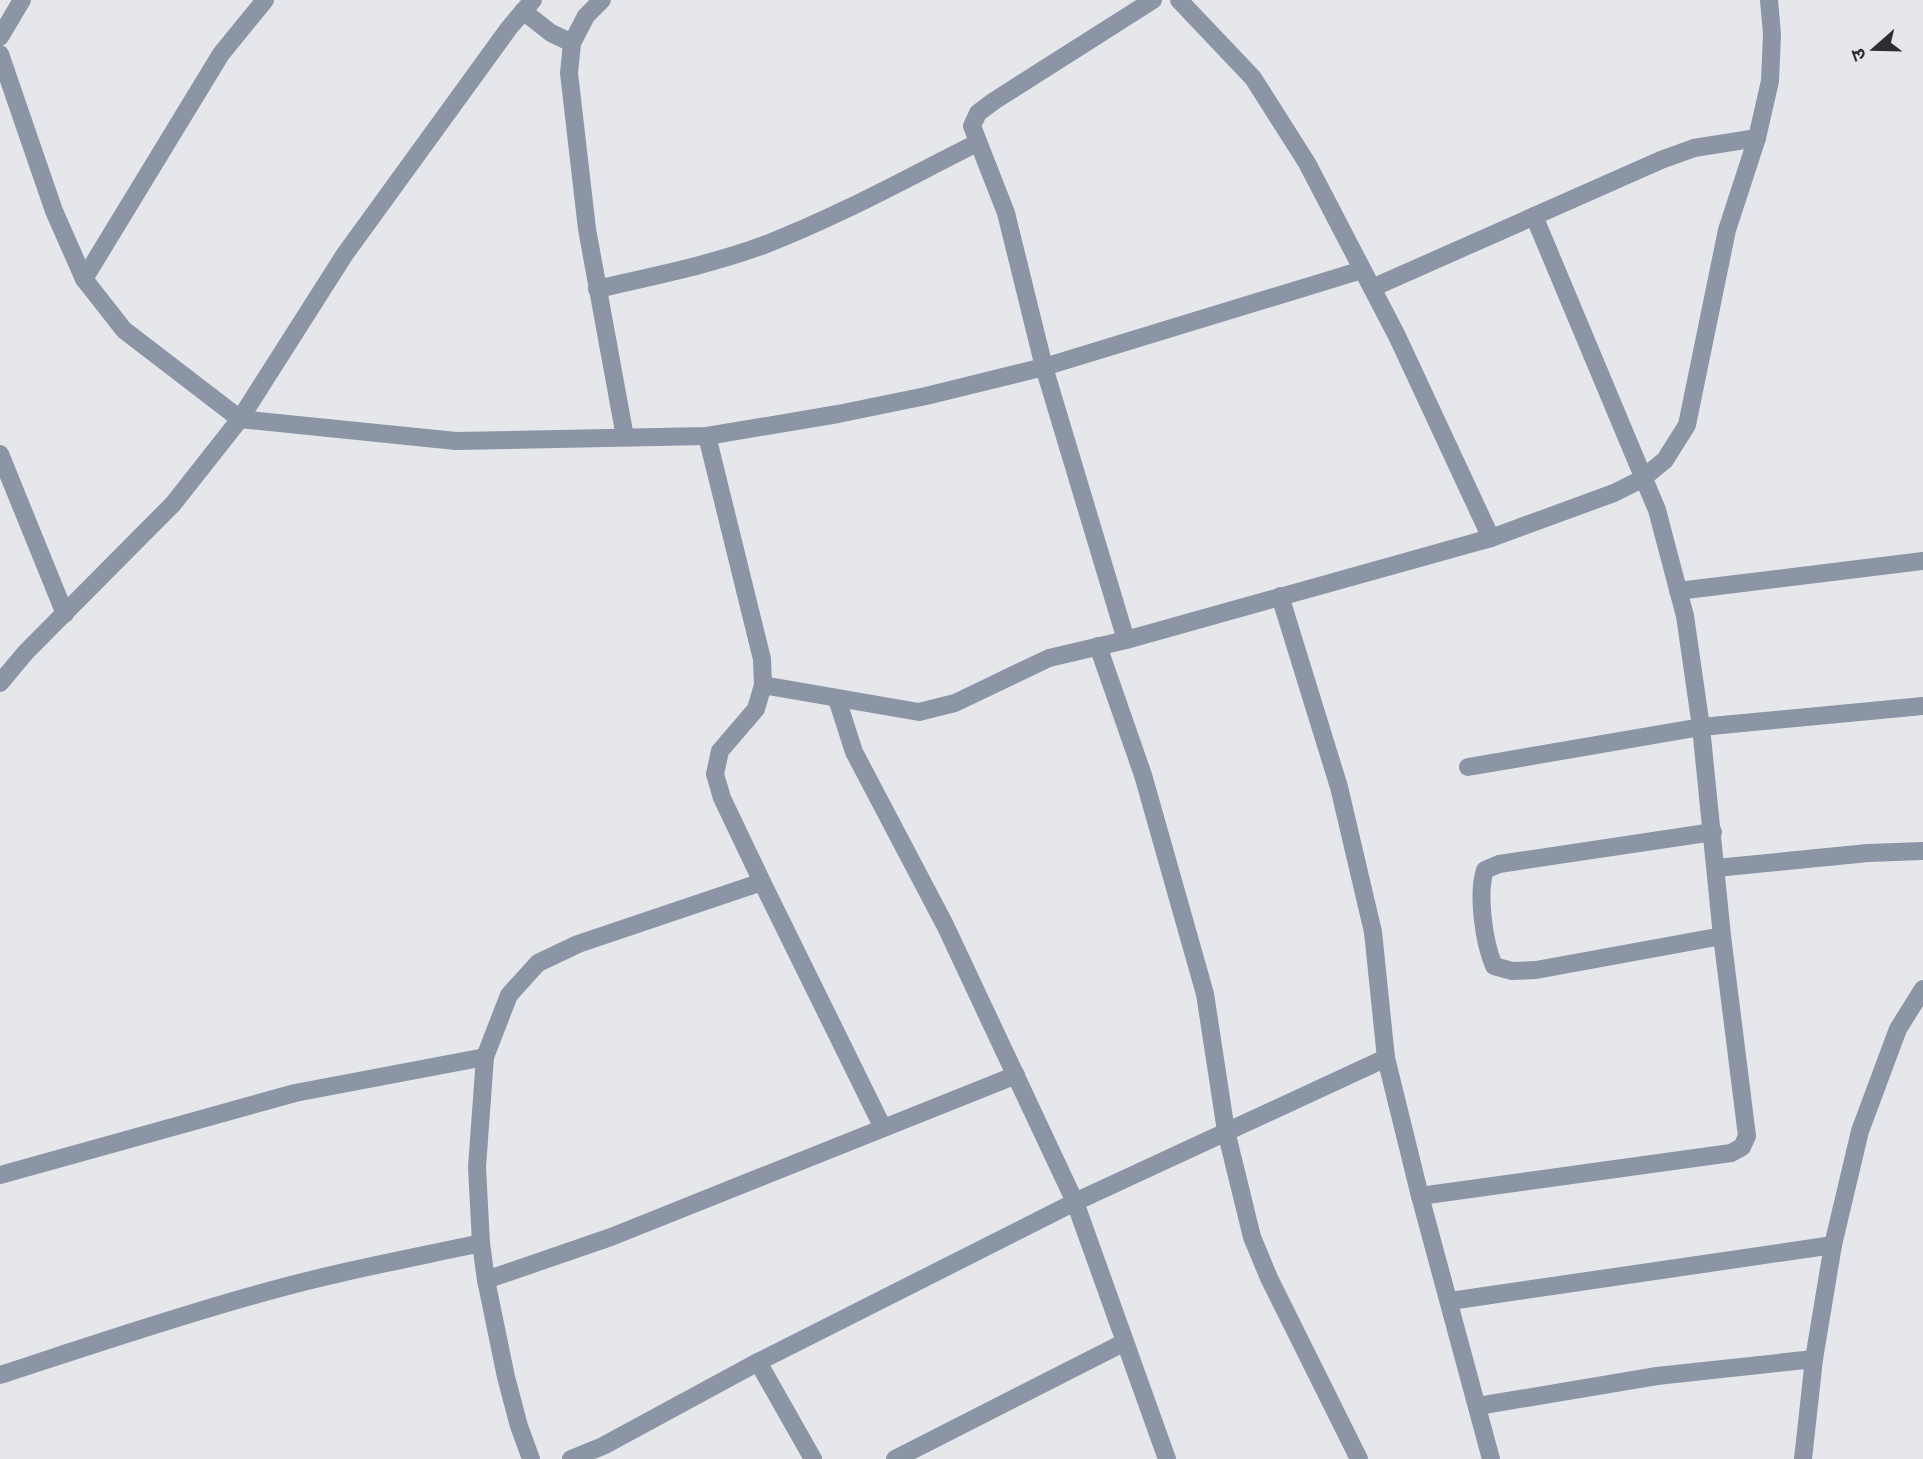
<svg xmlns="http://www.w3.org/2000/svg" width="1923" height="1459" font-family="Signika,'Noto Sans Devanagari',sans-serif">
  <rect width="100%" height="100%" fill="#e5e7eb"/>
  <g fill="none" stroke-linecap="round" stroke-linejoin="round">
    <!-- street -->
    <g stroke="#8b95a6" stroke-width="18">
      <polyline points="602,0 586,16 572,43 569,73 587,229 625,437"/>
      <polyline points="1179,0 1253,78 1307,163 1397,336 1491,538"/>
      <polyline points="523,11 551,33 572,43"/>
      <polyline points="0,37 22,0"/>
      <polyline points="0,54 54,211 84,279 124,330 240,419 456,441 707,436 838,414 926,396 1044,367 1362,270"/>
      <polyline points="84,279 221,54 265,0"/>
      <polyline points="1372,288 1661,160 1694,148 1757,138"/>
      <path d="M 597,289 C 653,276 710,265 764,245 C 837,217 907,178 977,143"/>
      <polyline points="707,436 762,659 763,685 756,709 720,751 715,774 722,798 762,882 883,1128"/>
      <polyline points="0,454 65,614"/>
      <polyline points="1678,591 1923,561"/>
      <polyline points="1280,596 1339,787 1373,932 1386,1058 1420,1196 1491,1459"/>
      <polyline points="1126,640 1044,367 1006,213 972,126 978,113 994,101 1153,0"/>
      <polyline points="1098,646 1143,775 1205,994 1226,1131 1252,1237 1269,1278 1359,1459"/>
      <polyline points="0,683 26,652 173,504 240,419 345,254 509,28 533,0"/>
      <polyline points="763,685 919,712 955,703 1049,658 1126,640 1491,538 1614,493 1642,479 1665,460 1687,425 1727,230 1757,138 1770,81 1772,34 1769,0"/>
      <polyline points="837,699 854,752 945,925 1075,1202 1167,1459"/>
      <polyline points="1468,767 1701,727 1923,706"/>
      <path d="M 1713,832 L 1499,864 L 1485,870 C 1477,894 1484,943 1494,966 L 1512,971 L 1536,970 L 1722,936"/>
      <polyline points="1716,868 1868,853 1923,851"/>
      <polyline points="0,1175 295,1093 485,1057"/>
      <polyline points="1420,1196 1731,1153 1742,1147 1747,1136 1722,936 1701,727 1685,616 1657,510 1534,216"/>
      <polyline points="486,1280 611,1237 1016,1075"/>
      <polyline points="1450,1301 1833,1245"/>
      <polyline points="758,1362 813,1459"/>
      <path d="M 0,1375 C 86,1347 171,1318 258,1294 C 331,1273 407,1259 481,1243"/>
      <polyline points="1478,1406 1657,1376 1814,1359"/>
      <polyline points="531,1459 519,1426 506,1377 486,1280 481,1243 477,1167 485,1057 509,995 538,963 578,944 762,882"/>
      <polyline points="571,1459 603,1446 758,1362 1075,1202 1386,1058"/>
      <polyline points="895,1459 1125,1342"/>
      <polyline points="1803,1459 1814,1359 1833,1245 1860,1131 1898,1029 1923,989"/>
    </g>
  </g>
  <!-- north arrow -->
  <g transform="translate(1874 49) rotate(250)" stroke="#e5e7eb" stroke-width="5" paint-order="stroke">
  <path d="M0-5L12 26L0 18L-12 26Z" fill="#2d2e2f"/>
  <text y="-10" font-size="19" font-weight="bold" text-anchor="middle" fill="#2d2e2f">उ</text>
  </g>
</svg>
